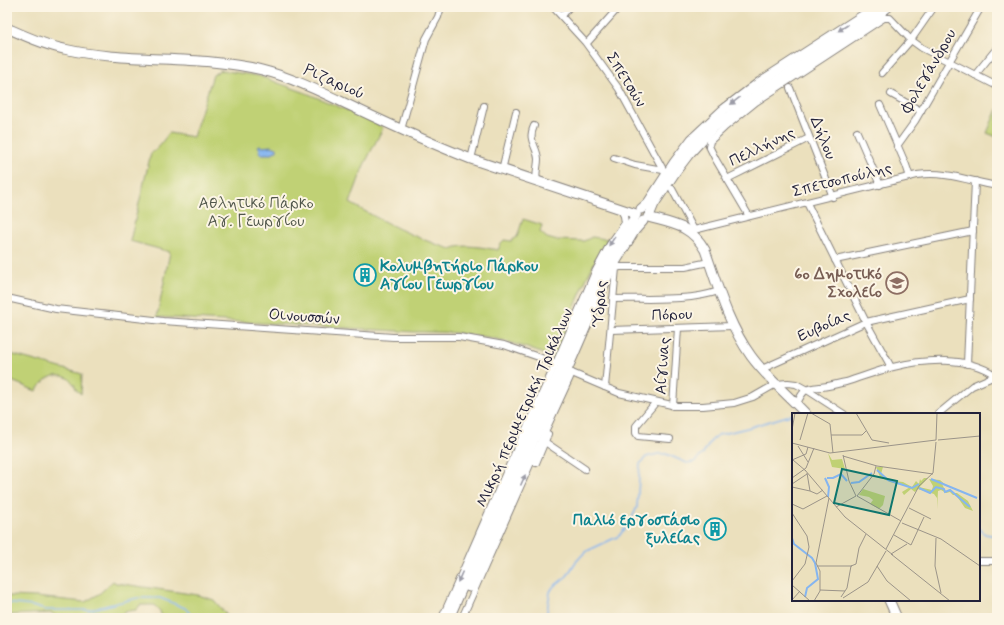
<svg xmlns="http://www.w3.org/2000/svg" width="1004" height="625" font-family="Mynerve,sans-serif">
  <rect width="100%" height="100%" fill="#fcf5e5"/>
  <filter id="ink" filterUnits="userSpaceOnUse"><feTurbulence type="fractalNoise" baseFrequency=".025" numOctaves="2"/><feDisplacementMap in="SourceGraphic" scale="8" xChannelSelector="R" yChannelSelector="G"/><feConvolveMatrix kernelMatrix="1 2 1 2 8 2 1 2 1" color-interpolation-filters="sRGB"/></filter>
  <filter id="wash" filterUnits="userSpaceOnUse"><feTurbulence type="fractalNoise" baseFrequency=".012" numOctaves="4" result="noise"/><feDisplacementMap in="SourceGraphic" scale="16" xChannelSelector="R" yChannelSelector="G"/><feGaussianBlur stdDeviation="0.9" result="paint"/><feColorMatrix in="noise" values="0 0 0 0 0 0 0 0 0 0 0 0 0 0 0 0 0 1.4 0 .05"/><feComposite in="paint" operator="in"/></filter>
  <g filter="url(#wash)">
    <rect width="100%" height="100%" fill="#ebe0bd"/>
    <!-- green -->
    <g fill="#c0d174" stroke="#717a58">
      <path d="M 220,70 L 259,76 L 306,93 L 375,122 L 383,128 L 364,165 L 350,203 C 382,221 416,239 451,249 C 462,243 486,248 498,250 L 501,243 L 504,240 L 511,241 L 517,237 L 523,219 L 542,225 L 540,232 L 547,238 L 554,240 L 584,241 L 592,237 L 606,239 L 609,237 L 598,255 L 585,282 L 554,358 C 530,349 505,339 480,336 C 459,332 437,332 415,332 L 157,317 L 170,252 L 130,241 L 151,153 L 156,150 L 169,133 L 193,137 L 213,75 Z"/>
      <polygon points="997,109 997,137 987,133"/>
      <path d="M 7,353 L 82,374 L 81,394 C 73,388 77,387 72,382 C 68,375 55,374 49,378 C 44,380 39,387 36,391 L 7,379 Z"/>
      <polygon points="113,581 116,583 198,595 214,600 229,618 162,618 160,611 154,605 140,605 136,610 128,611 113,618 58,618 52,613 7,615 7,596 36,597 85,602 99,594"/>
    </g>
    <!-- water -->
    <polygon fill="#85b5f0" stroke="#546c96" points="260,145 263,147 271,146 277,148 277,151 273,152 273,154 261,154 259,152 260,149 258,146"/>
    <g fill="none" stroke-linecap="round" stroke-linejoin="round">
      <!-- stream -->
      <g stroke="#85b5f0" stroke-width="1.5">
        <polyline points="815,413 816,414"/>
        <polyline points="979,528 985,534 997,536"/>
        <polyline points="7,603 32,606 45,610 89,610 137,598 160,598 185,608 194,618"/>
        <polyline points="546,618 550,592 553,587 567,576 575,563 585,552 619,536 631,520 637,507 640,464 646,457 658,454 666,454 687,463 694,462 703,454 711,441 718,435 747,428 794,414"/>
      </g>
    </g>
  </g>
  <g filter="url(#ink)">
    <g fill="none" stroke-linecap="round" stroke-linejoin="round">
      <!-- street casing -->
      <g stroke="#86817c" stroke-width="8">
        <g id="street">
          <polyline points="553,7 585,42 619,89 666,175"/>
          <polyline points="562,16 569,7"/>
          <polyline points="587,43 619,7"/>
          <polyline points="882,73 911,40 934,7"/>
          <polyline points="975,75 997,48"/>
          <polyline points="790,88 833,197"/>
          <polyline points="891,94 921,111"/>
          <polyline points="880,105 906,165 910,177"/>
          <path d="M 534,126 C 527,141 537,145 538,159 C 538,167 535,173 537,181"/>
          <polyline points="401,130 426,39 438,17 441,7"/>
          <polyline points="857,132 880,185"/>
          <polyline points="897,146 915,121 981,7"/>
          <polyline points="614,158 635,165 663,170"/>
          <polyline points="471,159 484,106"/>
          <polyline points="502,170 516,112"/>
          <polyline points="727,179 809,138"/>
          <polyline points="672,189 694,230 693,233"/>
          <polyline points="807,203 866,322 891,367"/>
          <polyline points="749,216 716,160 709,146 710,141 724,128 756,102 884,18 890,18 911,40 922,48 997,86"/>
          <path d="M 694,230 L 917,175 C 947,171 969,181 997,186"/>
          <polyline points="835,260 973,231"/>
          <polyline points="7,298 56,309 163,321 393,337 459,337 504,345 556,363"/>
          <path d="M 613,299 C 648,298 686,302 719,291"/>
          <polyline points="611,330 733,326"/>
          <polyline points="967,364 975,181"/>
          <polyline points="762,369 866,322 970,299"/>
          <polyline points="567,370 572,373 619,393 676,406 703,406 734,403 753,397 776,384 788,383 796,384 807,390 844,414"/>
          <polyline points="605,387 616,268 620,267 685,267 709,262"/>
          <polyline points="656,402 636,426 636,433 638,436 670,439"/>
          <path d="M 797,404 C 805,384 811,389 828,386 C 834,385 840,383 846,382 C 862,377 877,371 893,367 C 925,359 967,356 995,375"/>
          <polyline points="673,406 678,328"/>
          <polyline points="938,414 972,386 997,375"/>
          <polyline points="545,442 585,469"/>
          <polyline points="536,463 548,434"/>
          <polyline points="979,561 997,561"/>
          <polyline points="442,618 508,468 556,363 595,272 610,244 625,223 624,216 620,208"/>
          <polyline points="462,618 533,458 572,373"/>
        </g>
      </g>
      <!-- secondary casing -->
      <g stroke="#86817c" stroke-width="11">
        <g id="secondary">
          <path d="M 7,28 C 25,36 44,45 64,49 C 129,64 197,54 262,70 C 294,78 325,94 355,108 C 393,126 432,144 471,159 L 636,214"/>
          <polyline points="641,209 648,203 674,163 692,139 723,110 760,82 876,7"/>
          <polyline points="649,216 654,204 676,171 689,154 713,128 763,90 874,18 888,7"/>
          <path d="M 648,217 C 673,224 691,225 705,250 C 718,287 728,324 751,356 C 767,378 788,395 806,414"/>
          <polyline points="469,587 534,439 567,370 610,271 635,230 643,221"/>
          <polyline points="889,600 897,618"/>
          <polyline points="449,618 508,483 561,369 599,276 612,254 636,215"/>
        </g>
      </g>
      <!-- street -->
      <use href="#street" stroke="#fff" stroke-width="6"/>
      <!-- secondary -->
      <use href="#secondary" stroke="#fff" stroke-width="9"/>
    </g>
    <!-- one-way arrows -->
    <defs><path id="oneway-solid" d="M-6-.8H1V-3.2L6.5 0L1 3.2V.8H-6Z"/></defs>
    <g fill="#9c9ca7">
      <use href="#oneway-solid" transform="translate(843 28) rotate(147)"/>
      <use href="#oneway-solid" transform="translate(735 101) rotate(142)"/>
      <use href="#oneway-solid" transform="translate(612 241) rotate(124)"/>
      <use href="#oneway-solid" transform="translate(523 480) rotate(-66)"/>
      <use href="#oneway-solid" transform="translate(460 577) rotate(114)"/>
    </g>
  </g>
  <!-- icons -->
  <defs>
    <g id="building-ring" transform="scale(1.15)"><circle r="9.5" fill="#fcf5e5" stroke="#0f9aa8" stroke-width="1.5"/><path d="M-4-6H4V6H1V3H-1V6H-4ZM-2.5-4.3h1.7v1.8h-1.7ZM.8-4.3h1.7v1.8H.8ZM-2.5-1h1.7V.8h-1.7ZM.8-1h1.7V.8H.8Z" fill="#0f9aa8"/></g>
    <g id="school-ring" transform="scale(1.15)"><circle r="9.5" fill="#fcf5e5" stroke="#8d6e63" stroke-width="1.5"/><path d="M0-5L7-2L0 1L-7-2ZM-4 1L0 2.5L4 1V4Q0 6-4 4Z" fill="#8d6e63"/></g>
  </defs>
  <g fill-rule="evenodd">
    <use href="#building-ring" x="365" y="275"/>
    <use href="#school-ring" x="897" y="283"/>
    <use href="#building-ring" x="715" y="529"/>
  </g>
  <g text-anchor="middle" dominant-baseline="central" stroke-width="4" stroke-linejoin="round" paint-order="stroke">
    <!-- street labels -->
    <g font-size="16" fill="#22223b" stroke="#fcf5e5">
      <text transform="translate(929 71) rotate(-60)">Φολεγάνδρου</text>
      <text transform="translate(626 80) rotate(58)">Σπετσών</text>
      <text transform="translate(334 82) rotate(24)">Ριζαριού</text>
      <text transform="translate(823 138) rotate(68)">Δήλου</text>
      <text transform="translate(762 147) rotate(-26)">Πελλήνης</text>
      <text transform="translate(842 180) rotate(-14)">Σπετσοπούλης</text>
      <text transform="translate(600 304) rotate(-86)">Ύδρας</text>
      <text transform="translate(672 315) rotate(-2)">Πόρου</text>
      <text transform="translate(304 317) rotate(4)">Οινουσσών</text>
      <text transform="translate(824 326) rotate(-24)">Ευβοίας</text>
      <text transform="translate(663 366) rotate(-86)">Αίγινας</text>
      <text transform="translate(525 408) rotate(-66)">Μικρή περιμετρική Τρικάλων</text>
    </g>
    <!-- park labels -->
    <g font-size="16" fill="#51574c" stroke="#fcf5e5">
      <text x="256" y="203">Αθλητικό Πάρκο<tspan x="256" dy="18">Αγ. Γεωργίου</tspan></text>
    </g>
    <!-- culture labels -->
    <g font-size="16" font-weight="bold" fill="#0d838f" stroke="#fcf5e5" text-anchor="start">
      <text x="380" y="266">Κολυμβητήριο Πάρκου<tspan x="380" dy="18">Αγίου Γεωργίου</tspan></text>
      <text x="700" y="520" text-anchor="end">Παλιό εργοστάσιο<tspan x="700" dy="18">ξυλείας</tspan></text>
    </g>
    <!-- education labels -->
    <g font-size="16" font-weight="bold" fill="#785e54" stroke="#fcf5e5" text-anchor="end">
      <text x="882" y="274">6ο Δημοτικό<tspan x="882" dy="18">Σχολείο</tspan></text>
    </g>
  </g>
  <!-- overview -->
  <g transform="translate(792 413)">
    <rect width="188" height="188" fill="#ebe0bd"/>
    <path d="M 36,40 L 40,47 L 50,46 L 53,56 L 40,54 ZM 84,54 L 91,54 L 89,61 L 96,67 L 111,69 L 120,74 L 124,68 L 127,71 L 128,66 L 129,68 L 132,65 L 136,65 L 123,79 L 119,76 L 112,82 L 110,79 L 118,74 L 98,69 L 88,64 ZM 137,66 L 148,67 L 156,74 L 149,69 L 154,79 L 158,76 L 161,80 L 165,80 L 176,88 L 181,98 L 173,95 L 164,82 L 161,82 L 158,79 L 154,80 L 149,77 L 146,78 L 145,96 L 145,85 L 142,81 L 126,76 L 127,74 L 140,77 L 141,73 ZM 71,76 L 93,83 L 91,92 L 87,96 L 78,91 L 81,87 L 77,84 L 67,82 Z" fill="#c0d174"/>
    <path fill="none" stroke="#85b5f0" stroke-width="2" d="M 85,57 L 96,67 L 120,75 L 127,71M 33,65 L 37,74 L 36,84M 35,65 L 41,65 L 49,61 L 55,68M 139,66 L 185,85M 59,70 L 67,69 L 80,60M 127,75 L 138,80 L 144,74 L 152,76 L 153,79 L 158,77 L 178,94M 0,125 L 2,131 L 20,145 L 23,150M 13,184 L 15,175 L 26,166 L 23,150"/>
    <path fill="none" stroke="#9b9489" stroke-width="1" d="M 19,0 L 38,11 L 41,40M 64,0 L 80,27 L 97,30M 0,17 L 3,0M 39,22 L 70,22 L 74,18M 8,27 L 16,0M 144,27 L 145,0M 146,27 L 188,23M 0,30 L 38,40 L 144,27M 6,33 L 16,49M 51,42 L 57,68 L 64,83M 51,43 L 85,53 L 141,61M 0,47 L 14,41 L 16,34M 0,50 L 1,47 L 14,58M 13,57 L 53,104 L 101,142M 15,60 L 18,78M 0,65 L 14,55 L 22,35M 0,71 L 15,61M 0,74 L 18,78M 18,78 L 25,81 L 31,77M 65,83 L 109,108M 65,83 L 82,61 L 84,53M 0,91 L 11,96 L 35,83M 44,94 L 64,83M 117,95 L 139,106M 0,100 L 15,123 L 17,134 L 13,151 L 0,168M 110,110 L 149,126 L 188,153M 102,122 L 119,132 L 132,104M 144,125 L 143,153 L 149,180M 94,136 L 127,73 L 141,60 L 144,29M 99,141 L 115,131M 99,141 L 158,188M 25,153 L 60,153M 85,153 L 95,168 L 119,188M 0,172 L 18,188M 28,177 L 53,178M 49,184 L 55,175 L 59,153 L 64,151 L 67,135 L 74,121M 51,185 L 76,169 L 94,138M 0,187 L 8,178M 22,188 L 28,178 L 28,158 L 24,150 L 37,85"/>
    <path fill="#0f766e" fill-opacity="0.15" stroke="#0f766e" stroke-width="2" d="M 50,56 L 105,68 L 97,102 L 42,90 Z"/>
    <rect width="188" height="188" fill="none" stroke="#22223b" stroke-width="2"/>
  </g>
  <!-- margin -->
  <rect width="1004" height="625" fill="none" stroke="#fcf5e5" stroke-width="24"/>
</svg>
